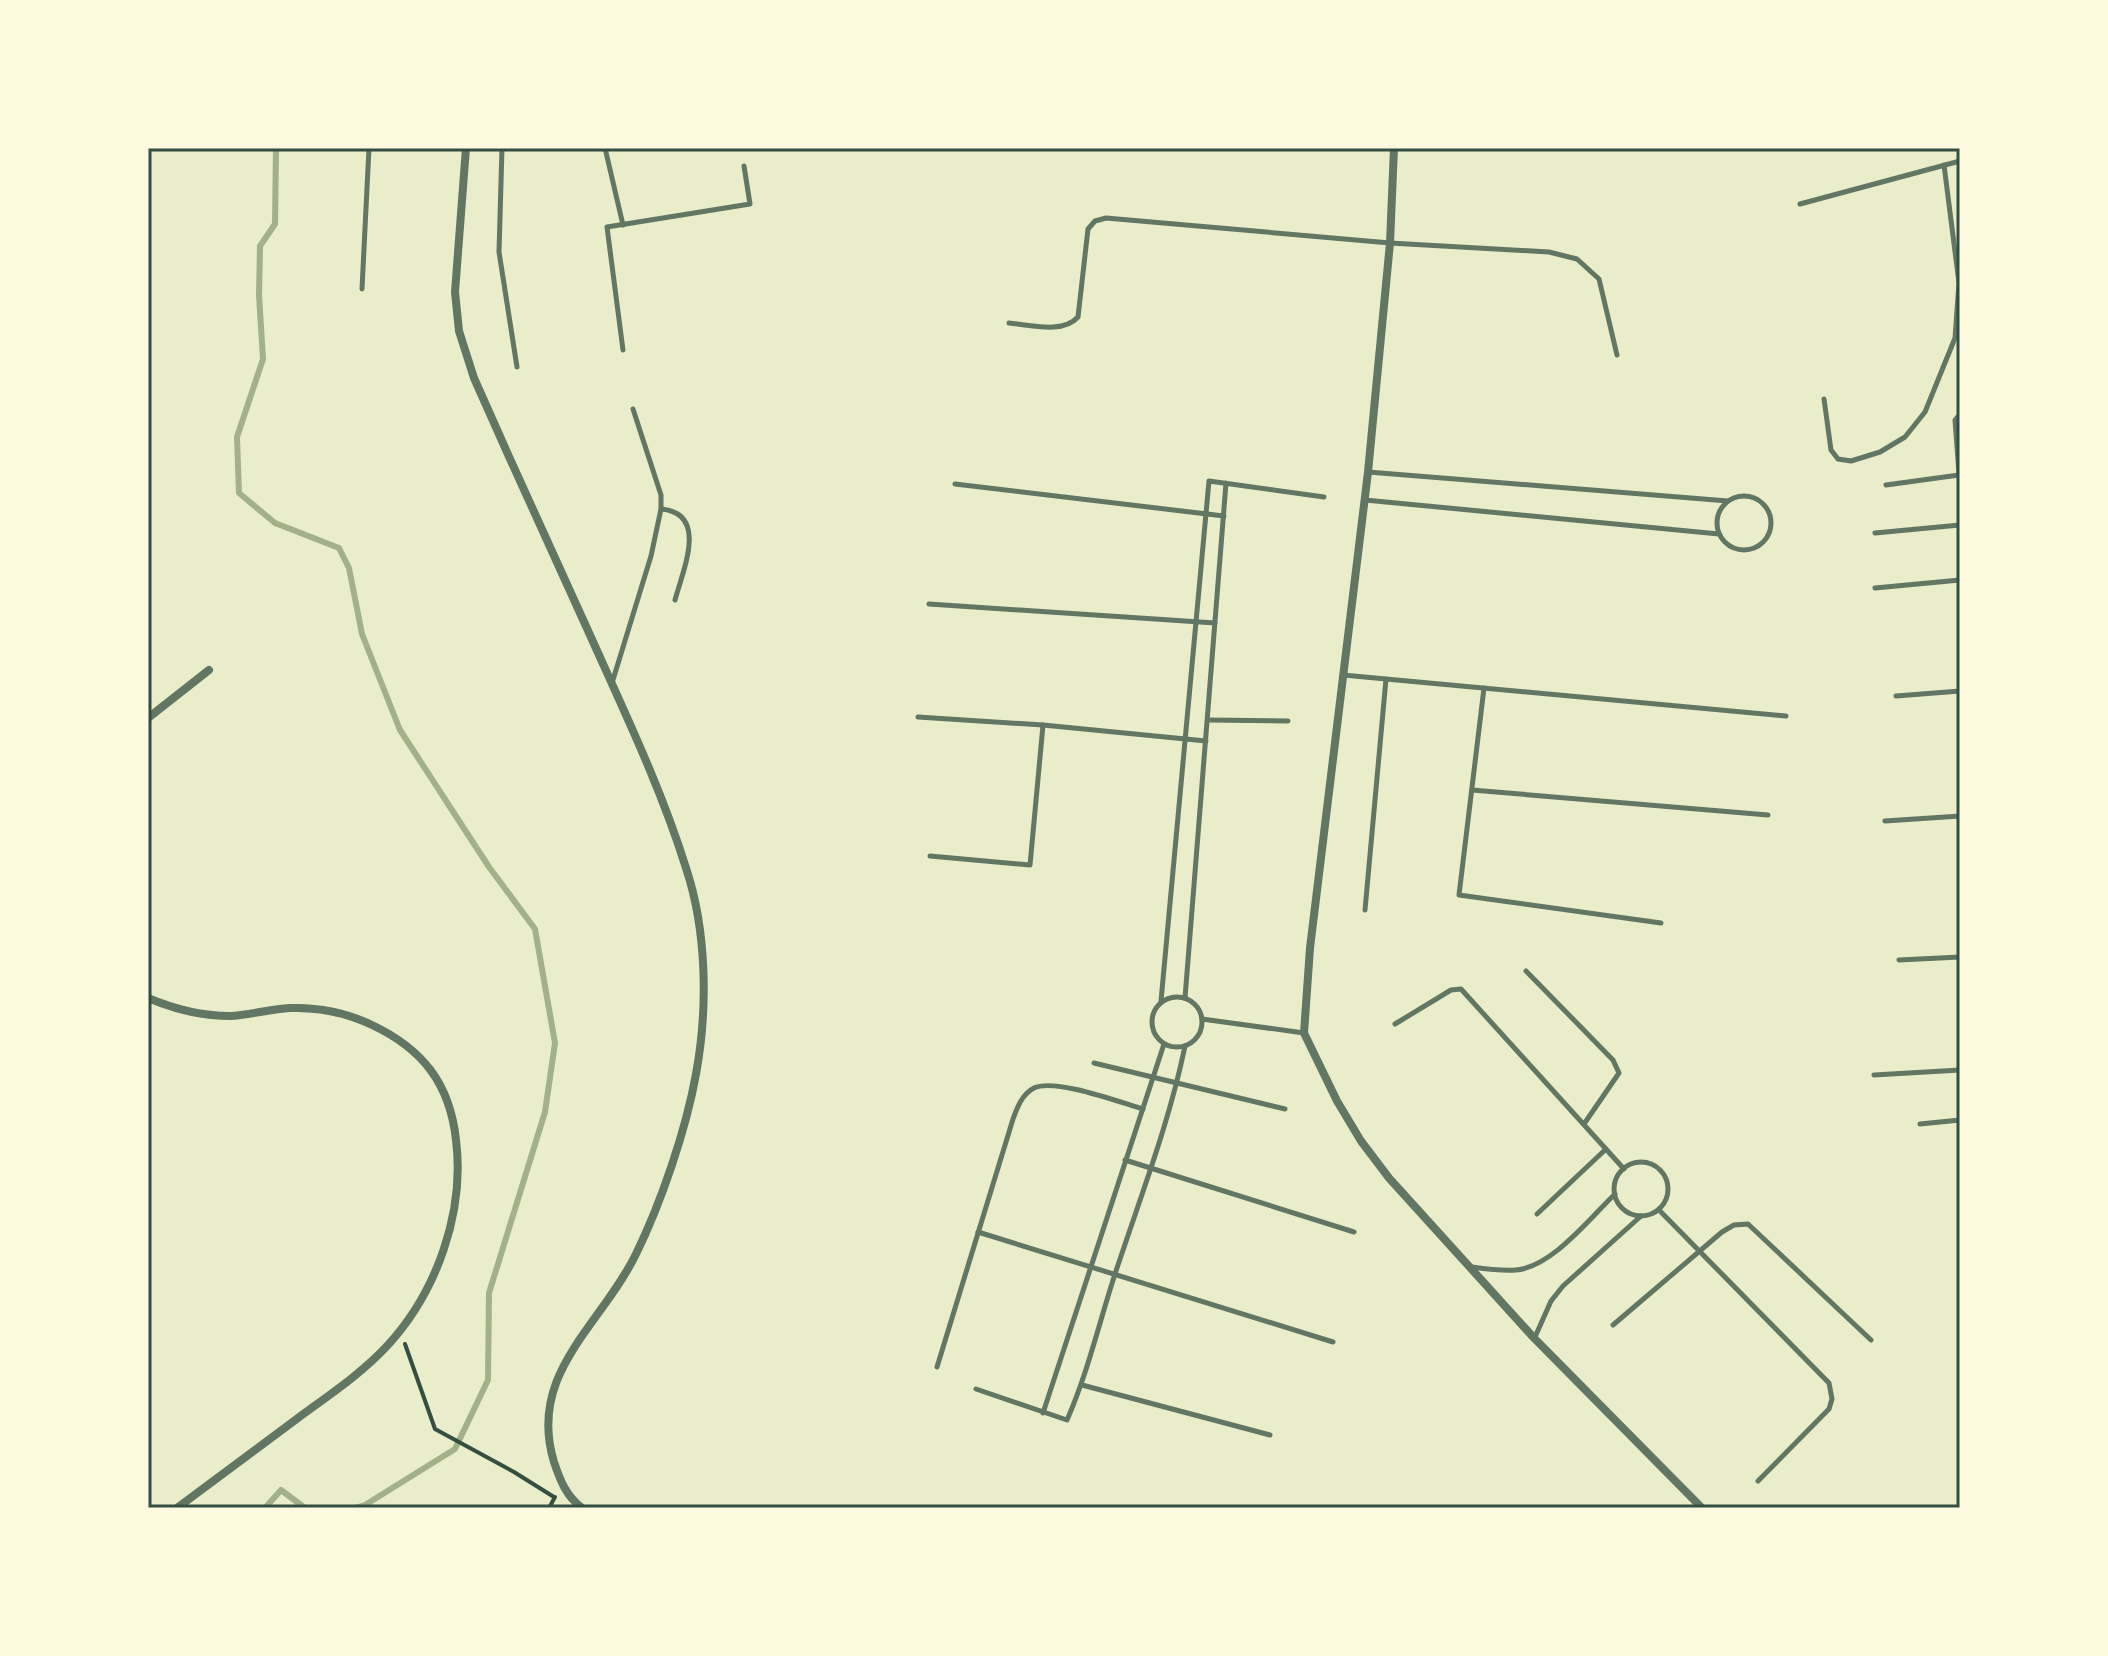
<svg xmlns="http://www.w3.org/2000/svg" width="2108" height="1656" font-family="Poppins,sans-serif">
  <rect width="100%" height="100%" fill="#e9edc9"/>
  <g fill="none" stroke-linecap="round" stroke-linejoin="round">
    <!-- stream -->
    <g stroke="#a3b18a" stroke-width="6">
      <polyline points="276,148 275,224 260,246 259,295 263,359 237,437 239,493 275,523 339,548 349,568 362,634 400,730 489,867 535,929 555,1043 545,1112 489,1293 488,1380 455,1449 365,1505 355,1508"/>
      <polyline points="265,1508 281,1490 305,1508"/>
    </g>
    <!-- path -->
    <g stroke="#344e41" stroke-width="4">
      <polyline points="405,1344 435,1429 514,1472 554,1497"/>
      <polyline points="549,1508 555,1497"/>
    </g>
    <!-- service -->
    <g stroke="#617663" stroke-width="5">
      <polyline points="502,148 499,252 517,367"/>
      <polyline points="605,148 623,225"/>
      <polyline points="1800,204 1960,161"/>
      <polyline points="362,289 369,148"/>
      <path d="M 1009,323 C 1031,325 1063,334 1078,317 L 1088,229 L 1095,221 L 1106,218 L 1390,243 L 1549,252 L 1577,259 L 1599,279 L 1617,355"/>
      <polyline points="623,350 607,227 750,204 744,166"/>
      <polyline points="1824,399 1831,450 1838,459 1851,461 1880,452 1905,437 1925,412 1955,338 1959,283 1944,165"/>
      <polyline points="1960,414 1955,420 1960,487"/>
      <polyline points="1368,472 1728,501"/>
      <polyline points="955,484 1224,516"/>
      <polyline points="1886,485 1959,475"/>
      <circle cx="1744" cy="523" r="27"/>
      <polyline points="1365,500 1719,534"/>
      <path d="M 661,509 C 709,513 683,570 675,600"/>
      <polyline points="1875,533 1960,525"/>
      <polyline points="1875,588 1960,580"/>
      <polyline points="929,604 1215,623"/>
      <polyline points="1343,675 1786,716"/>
      <polyline points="612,683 651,556 661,509 661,495 633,409"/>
      <polyline points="1484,688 1459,895 1661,923"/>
      <polyline points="1896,696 1960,691"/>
      <polyline points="918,717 1043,725 1206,741"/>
      <polyline points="1208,720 1288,721"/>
      <polyline points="1472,790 1768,815"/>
      <polyline points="1885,821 1960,816"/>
      <polyline points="930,856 1030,865 1043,725"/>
      <polyline points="1365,910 1386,679"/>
      <polyline points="1899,960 1960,957"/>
      <polyline points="1526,971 1613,1060 1619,1073 1584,1124"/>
      <circle cx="1177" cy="1022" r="25"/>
      <polyline points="1185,998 1226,483"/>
      <polyline points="1161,1001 1209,481 1324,497"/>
      <polyline points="1202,1019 1304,1033"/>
      <polyline points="1395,1024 1451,990 1461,989 1624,1169"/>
      <polyline points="1094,1063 1285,1109"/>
      <polyline points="1874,1075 1960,1070"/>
      <polyline points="1920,1124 1960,1120"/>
      <polyline points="1125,1160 1354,1232"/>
      <circle cx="1641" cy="1189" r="27"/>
      <polyline points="1659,1210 1829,1383 1832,1399 1829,1409 1758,1481"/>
      <polyline points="1537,1214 1606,1149"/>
      <polyline points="978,1232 1333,1342"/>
      <path d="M 1472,1267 C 1486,1269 1501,1271 1516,1270 C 1552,1267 1590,1218 1615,1194"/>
      <polyline points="1613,1325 1722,1232 1734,1225 1748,1224 1871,1340"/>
      <polyline points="1535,1337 1551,1301 1563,1286 1641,1216"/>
      <path d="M 937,1367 L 1013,1119 C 1017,1108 1022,1094 1034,1088 C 1055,1078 1119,1102 1143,1109"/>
      <polyline points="1082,1385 1270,1435"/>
      <path d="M 976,1389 L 1067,1420 C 1088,1372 1099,1323 1115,1274 C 1140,1198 1169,1124 1185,1046"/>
      <polyline points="1043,1413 1164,1044"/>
    </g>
    <!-- minor -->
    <g stroke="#617663" stroke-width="8">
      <path d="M 466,148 L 455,292 L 459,331 L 474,378 C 512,464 551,550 590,635 C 624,711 661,788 686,868 C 707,931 708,1009 696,1074 C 686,1130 661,1203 636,1254 C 601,1326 527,1373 554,1462 C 560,1480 566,1496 582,1508"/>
      <polyline points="1394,148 1390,243 1368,472 1310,948 1304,1033 1337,1101 1361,1141 1389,1178 1534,1338 1702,1508"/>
      <polyline points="148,718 209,670"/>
      <path d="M 148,998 C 174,1009 202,1016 230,1016 C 250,1015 270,1009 290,1008 C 318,1007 347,1013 372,1025 C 423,1049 450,1084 456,1140 C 465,1212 437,1292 387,1346 C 361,1374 329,1395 298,1418 C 258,1448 217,1478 177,1508"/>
    </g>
  </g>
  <!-- border -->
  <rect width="2108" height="1656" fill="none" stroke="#fefae0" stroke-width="300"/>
  <rect x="150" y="150" width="1808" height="1356" fill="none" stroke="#344e41" stroke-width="3"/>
</svg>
